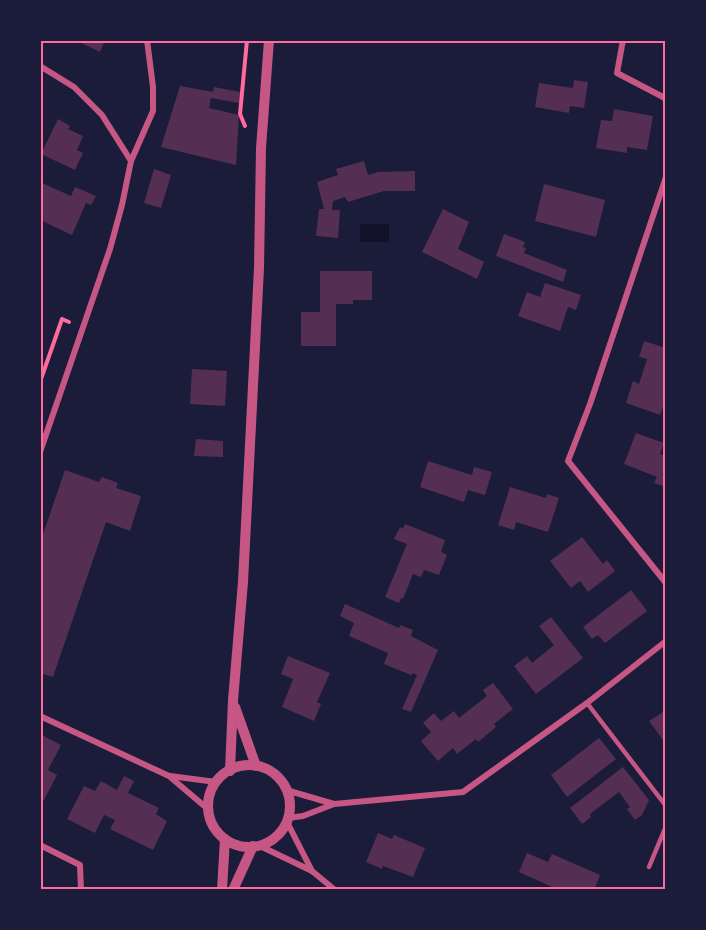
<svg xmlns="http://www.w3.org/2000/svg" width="706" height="930" font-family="Cabin,sans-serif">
  <rect width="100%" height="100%" fill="#1b1b3a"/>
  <!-- water -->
  <rect fill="#12122b" x="360" y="224" width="29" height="18"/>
  <!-- building -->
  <g fill="#542f53">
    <polygon points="75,40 105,40 100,52"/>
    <polygon points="574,80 588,82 584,108 570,106 569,113 535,107 539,83 573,88"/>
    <polygon points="180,86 213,92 214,87 240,92 239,103 211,98 209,108 239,115 236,165 161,147"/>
    <polygon points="614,109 653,116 647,150 627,147 627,153 596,148 601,120 612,121"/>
    <polygon points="58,119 70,126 68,129 83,136 77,150 83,153 75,170 41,154"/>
    <polygon points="364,161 368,175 378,172 415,171 415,191 384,191 348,202 345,197 333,201 332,210 340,210 338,238 316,236 319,209 324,209 317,182 338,175 336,169"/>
    <polygon points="154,169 171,175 161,208 144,203"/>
    <polygon points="40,182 71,196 75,187 96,196 91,205 86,203 72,235 40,220"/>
    <polygon points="544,184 605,200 596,237 535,221"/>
    <polygon points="443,209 469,222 458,249 484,262 477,279 422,252"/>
    <polygon points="504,234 525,242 523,247 526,248 524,253 567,270 563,282 496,256"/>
    <polygon points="320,271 372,271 372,300 353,300 353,304 336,304 336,346 301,346 301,312 320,312"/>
    <polygon points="545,283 581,295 576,310 568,307 560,331 518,316 527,292 540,297"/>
    <polygon points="644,341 666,348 666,400 660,415 626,403 633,381 639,384 647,359 639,357"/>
    <polygon points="192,369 227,371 225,406 190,404"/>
    <polygon points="636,433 664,443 660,454 666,456 666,487 654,483 657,477 624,464"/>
    <polygon points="196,439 223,441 223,457 194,456"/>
    <polygon points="428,461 472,475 474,467 492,472 485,495 468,490 464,502 420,487"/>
    <polygon points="65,470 99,482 102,477 118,483 116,488 141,496 130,531 106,522 53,677 40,673 40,543"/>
    <polygon points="510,487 546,498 547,494 559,498 548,532 516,522 514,530 498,525"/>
    <polygon points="405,524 445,540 441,552 447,555 439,575 424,570 421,577 413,574 403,599 401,598 399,603 385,597 407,544 394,539 400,527 403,529"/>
    <polygon points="582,537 603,564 607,560 615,571 588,592 580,581 571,588 550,561"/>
    <polygon points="631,590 647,611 605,643 598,635 592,639 583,627"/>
    <polygon points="345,604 399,628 400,625 413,630 411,636 438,650 411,712 402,709 417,675 413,673 411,675 384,664 388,653 349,636 354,623 340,616"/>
    <polygon points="551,617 583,658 536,694 514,666 527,656 532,663 554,645 539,626"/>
    <polygon points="288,656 330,673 317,702 321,704 314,721 282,707 293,679 281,674"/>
    <polygon points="493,683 513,709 494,724 496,727 478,742 476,739 457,754 453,748 438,761 421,741 431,732 423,723 434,713 441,721 454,711 459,718 487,696 483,690"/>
    <polygon points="666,710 666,738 663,740 649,721"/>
    <polygon points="40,734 61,745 48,770 57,775 44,800 40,799"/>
    <polygon points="599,738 616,759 567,797 551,775"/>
    <polygon points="623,767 649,800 642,815 635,820 627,809 630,807 619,792 590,814 591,817 582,824 570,808"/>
    <polygon points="124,776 134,781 128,793 159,808 156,814 167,821 153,850 110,829 115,820 104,815 95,833 67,819 84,786 95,791 101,781 117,790"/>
    <polygon points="378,833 392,839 394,835 425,848 413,877 383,866 382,869 366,862"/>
    <polygon points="527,853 548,862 552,854 600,875 594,890 559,890 519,872"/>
  </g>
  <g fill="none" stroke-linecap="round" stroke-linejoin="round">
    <!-- path -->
    <g stroke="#ff6b9d" stroke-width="4">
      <polyline points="245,126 240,114 247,40"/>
      <polyline points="40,382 62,319 69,322"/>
    </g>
    <!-- service -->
    <g stroke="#c65784" stroke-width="4.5">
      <polyline points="587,703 666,806"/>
      <polyline points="649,867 666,826"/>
    </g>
    <!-- minor -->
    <g stroke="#c65784" stroke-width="6">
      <polyline points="623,40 617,73 663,97 666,100"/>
      <polyline points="40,66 74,87 102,115 131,161"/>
      <polyline points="666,177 590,404 568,461 666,583"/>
      <polyline points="40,452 110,249 122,205 131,161 153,111 153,87 147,40"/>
      <polyline points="40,716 169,776 209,810"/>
      <polyline points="170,776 216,782"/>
      <polyline points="286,790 334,804 303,816 288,818"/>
      <polyline points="334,804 463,792 587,703 666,641"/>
      <polyline points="287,822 312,871"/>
      <polyline points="40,845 80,865 81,890"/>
      <polyline points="260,846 312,871 335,890"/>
    </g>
    <!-- tertiary -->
    <g stroke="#c65784" stroke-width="10">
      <polyline points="235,707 256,766"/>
      <circle cx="249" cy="806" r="41"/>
      <polyline points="230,771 233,700 243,582 259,268 261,148 269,40"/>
      <polyline points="222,890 225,839"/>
      <polyline points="233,890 253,846"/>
    </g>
  </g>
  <!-- border -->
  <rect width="706" height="930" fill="none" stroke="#1b1b3a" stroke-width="84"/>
  <rect x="42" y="42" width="622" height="846" fill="none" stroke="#ff6b9d" stroke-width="2"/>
</svg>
